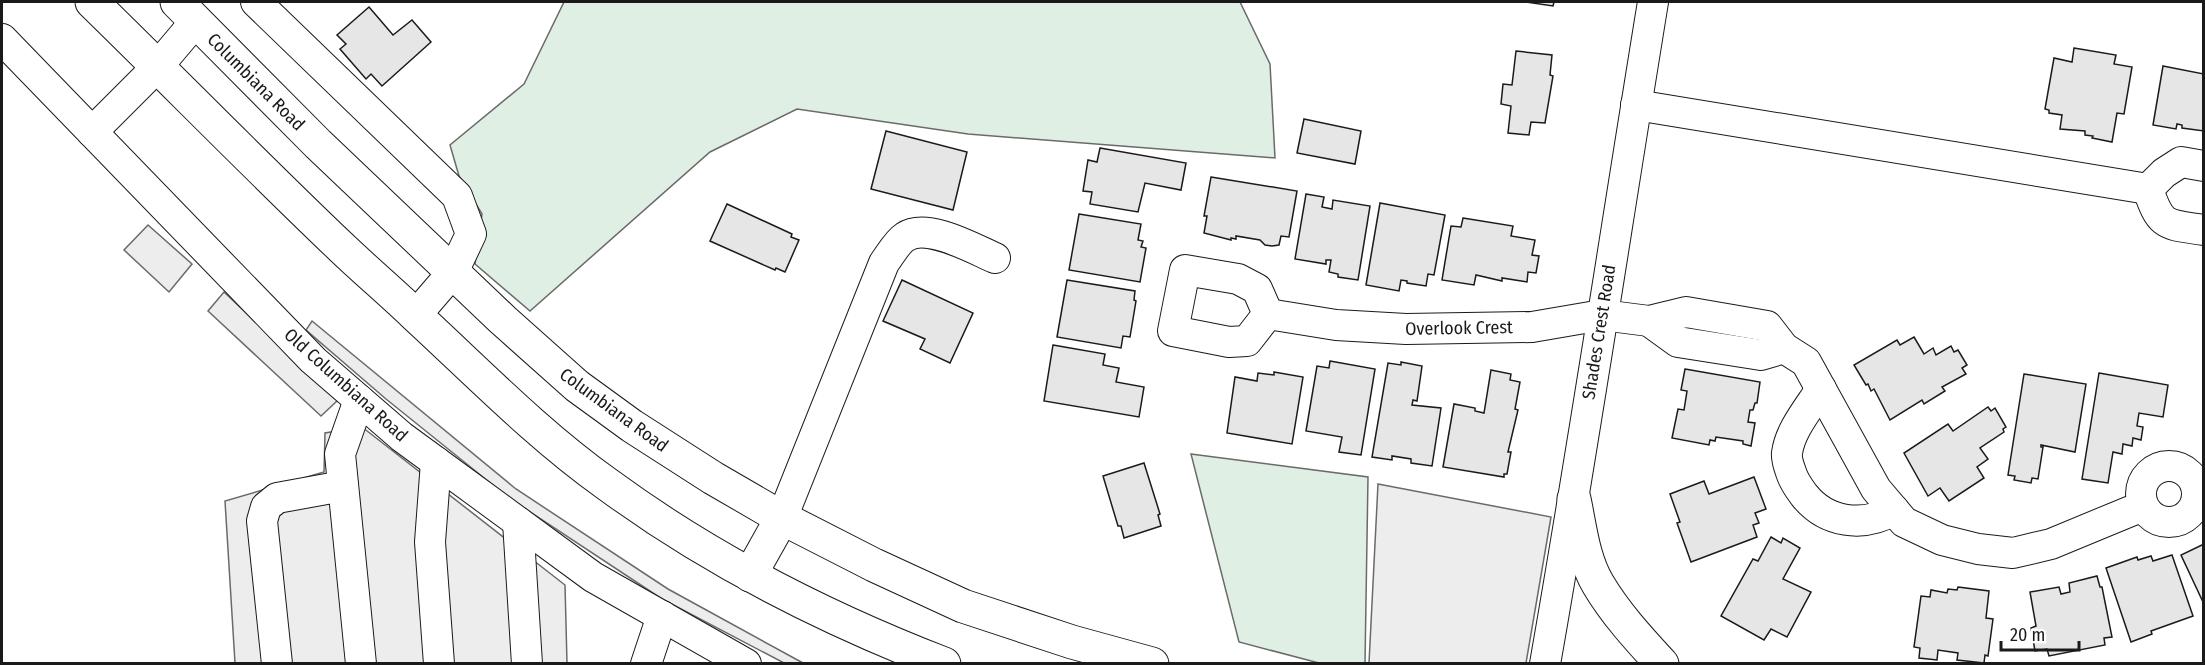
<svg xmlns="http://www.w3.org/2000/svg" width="2205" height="665" font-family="'Fira Sans Condensed',sans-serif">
  <rect width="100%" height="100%" fill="#fff"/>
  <!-- green -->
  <g fill="#e0efe3" stroke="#6a6a6a" stroke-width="1.5">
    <polygon points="564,2 1240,2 1270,64 1275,158 968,134 797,109 710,152 530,311 475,264 482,214 459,176 450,145 524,84"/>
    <polygon points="1191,454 1368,477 1365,663 1319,663 1239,642"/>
  </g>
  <!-- parking -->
  <g fill="#ededed" stroke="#6a6a6a" stroke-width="1.5">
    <polygon points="148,225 192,264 169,292 124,250"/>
    <polygon points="224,292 338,400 321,416 208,311"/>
    <polygon points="312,321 516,489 668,589 803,663 784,663 662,599 509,498 386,399 306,330"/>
    <polygon points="362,427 565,585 567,663 235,663 225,501 324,472 325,433"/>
    <polygon points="1378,484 1551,517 1526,663 1369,663"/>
  </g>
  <!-- building -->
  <g fill="#e6e6e6" stroke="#1a1a1a" stroke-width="1.5">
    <polygon points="1526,2 1554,2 1553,6"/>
    <polygon points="369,7 393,35 412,20 431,42 382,86 371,74 366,79 340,49 346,44 337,35"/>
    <polygon points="2074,48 2116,55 2114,64 2132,67 2124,114 2117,113 2112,142 2092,138 2093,136 2085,135 2085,131 2060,129 2062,115 2049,113 2049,110 2045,109 2054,58 2072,62"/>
    <polygon points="1516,51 1552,55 1550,75 1553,76 1545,123 1531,122 1529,135 1508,133 1511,106 1501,104 1503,84 1512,85"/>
    <polygon points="2163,66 2204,74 2204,131 2182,128 2182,125 2177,124 2176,129 2153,125"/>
    <polygon points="1304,119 1361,131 1355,164 1297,153"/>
    <polygon points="886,131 967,152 953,210 871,189"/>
    <polygon points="1100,148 1186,163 1181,190 1145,183 1138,212 1090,204 1092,192 1083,191 1088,160 1097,162"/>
    <polygon points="1211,177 1297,191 1289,237 1281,236 1279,245 1272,246 1265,245 1260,240 1236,236 1236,239 1231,238 1231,240 1204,233 1207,216 1204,216"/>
    <polygon points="1306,194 1324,197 1322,207 1332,209 1333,200 1370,206 1358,280 1338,277 1338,274 1329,272 1331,260 1326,260 1326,264 1295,259"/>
    <polygon points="1380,203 1445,215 1434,275 1428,274 1426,286 1407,283 1407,281 1401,280 1399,291 1366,285"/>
    <polygon points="727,204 792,234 791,237 799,240 785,272 776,268 775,270 710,241"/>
    <polygon points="1079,214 1141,224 1138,240 1143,241 1141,247 1146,248 1140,282 1069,270"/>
    <polygon points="1463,218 1513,226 1511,236 1535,240 1532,255 1539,256 1536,273 1528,272 1527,282 1502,278 1502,281 1476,275 1474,285 1442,280 1451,226 1461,227"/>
    <polygon points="902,280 973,313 950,363 920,349 925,339 883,321"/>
    <polygon points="1067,280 1135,291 1134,300 1136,301 1130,337 1123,336 1121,348 1057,337"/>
    <polygon points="1914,337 1924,354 1933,348 1936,355 1951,346 1954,352 1958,350 1967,365 1962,368 1966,374 1942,387 1945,391 1924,404 1922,400 1890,420 1874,389 1871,391 1868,384 1866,385 1854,365 1897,340 1900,345"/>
    <polygon points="1053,345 1105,354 1103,365 1119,368 1116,382 1144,387 1139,417 1044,401"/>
    <polygon points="1330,361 1375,369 1361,455 1339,452 1342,437 1306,431 1317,366 1329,368"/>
    <polygon points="1401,362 1422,366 1417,401 1413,400 1412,405 1441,408 1432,466 1411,463 1411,459 1392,456 1392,460 1372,457 1388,363 1401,365"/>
    <polygon points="1685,369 1760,382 1757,403 1755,403 1753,410 1750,410 1748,422 1755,423 1751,446 1743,444 1743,441 1716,437 1715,441 1710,440 1709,445 1672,438 1678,409 1684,410 1687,391 1681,390"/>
    <polygon points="1491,370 1511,374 1510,380 1520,382 1515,409 1518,410 1508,452 1511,452 1507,474 1504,474 1504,477 1443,467 1454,404 1475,408 1475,411 1484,413"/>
    <polygon points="1274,372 1303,377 1292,444 1227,433 1235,377 1257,381 1258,373 1274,375"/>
    <polygon points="2099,373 2168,385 2163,417 2139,413 2137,426 2143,427 2141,440 2133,438 2132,446 2123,444 2122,454 2113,452 2108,483 2082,479"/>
    <polygon points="2024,374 2086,384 2075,452 2041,445 2041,447 2043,447 2038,479 2032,478 2031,483 2014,480 2015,476 2008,475"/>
    <polygon points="1988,407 1991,411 1995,408 2006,427 2003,429 2004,432 1980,448 1988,459 1977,467 1984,478 1949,501 1940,488 1928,496 1904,453 1948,424 1953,431"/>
    <polygon points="1144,463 1160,514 1158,515 1161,526 1124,538 1121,526 1118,526 1103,476"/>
    <polygon points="1754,477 1766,509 1755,513 1759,523 1753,525 1757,537 1691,562 1677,523 1680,522 1670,494 1704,481 1709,494"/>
    <polygon points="1771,537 1781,543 1783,538 1800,548 1783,579 1811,592 1787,637 1771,629 1764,640 1721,616 1753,559 1758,561"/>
    <polygon points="2204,544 2204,602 2203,602 2181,555"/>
    <polygon points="2172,555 2193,616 2151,631 2152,634 2131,642 2106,568 2137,557 2138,560 2151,556 2153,561"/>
    <polygon points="2097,576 2100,587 2102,587 2112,637 2104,638 2105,645 2049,656 2047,649 2035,651 2031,628 2036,626 2030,592 2059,587 2061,594 2070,592 2069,583"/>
    <polygon points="1958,587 1989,591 1986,618 1993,619 1988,656 1985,655 1984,663 1957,660 1958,653 1938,650 1937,660 1919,658 1920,648 1914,647 1921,596 1930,597 1931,590 1947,593 1948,589 1957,590"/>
  </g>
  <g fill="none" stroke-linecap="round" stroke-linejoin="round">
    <!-- minor casing -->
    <g stroke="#1a1a1a" stroke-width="32">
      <g id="minor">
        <polyline points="256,2 457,196 471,234 453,272 416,315"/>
        <polyline points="2,39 313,360 402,437 593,577 746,664"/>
        <polyline points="1636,105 2148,189"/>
        <polyline points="92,132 158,66 196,21"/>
        <path d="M 2148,189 C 2161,228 2166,224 2204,230"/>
        <polyline points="2148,189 2164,173 2181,162 2204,166"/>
        <polygon points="1185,270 1238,279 1257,289 1268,314 1247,341 1229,342 1173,331"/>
        <polyline points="1268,314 1336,325 1406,329 1532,327 1602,315 1649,321 1686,312 1767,326 1784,348 1806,362 1876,489 1904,522 1942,540 1978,549 2013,553 2051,544 2143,506"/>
        <polyline points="1649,321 1678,342 1761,355 1784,348"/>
        <path d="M 1821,389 C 1809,408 1790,430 1787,453 C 1786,460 1790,469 1792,475 C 1795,483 1799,488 1804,495 C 1826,523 1863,528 1894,510"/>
        <polyline points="359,400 340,454 361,664"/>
        <polyline points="436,462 430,542 439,664"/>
        <circle cx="2169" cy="494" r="28"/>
        <path d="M 782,518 L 884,263 C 890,255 897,242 905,237 C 927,222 974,249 995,258"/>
        <polyline points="518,522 527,664"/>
        <polyline points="277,664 262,521 266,507 277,498 343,486"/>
        <polyline points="646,664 662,616"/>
        <path d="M 1545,664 C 1584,443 1617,222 1653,2"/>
      </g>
    </g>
    <!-- major casing -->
    <g stroke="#1a1a1a" stroke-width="35">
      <g id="major">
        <path d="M 92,2 C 175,83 257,167 341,247 C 365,270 390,291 414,314 C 477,372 537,434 607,484 C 709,559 825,618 944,664"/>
        <polyline points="177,2 318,144 503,320 577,386 632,426 713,478 782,518 874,565 963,606 1072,642 1152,664"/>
        <path d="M 1574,499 C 1580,527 1583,559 1598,584 C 1615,613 1639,639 1662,664"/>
        <polyline points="750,575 782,518"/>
      </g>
    </g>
    <!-- minor -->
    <use href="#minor" stroke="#fff" stroke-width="30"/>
    <!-- major -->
    <use href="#major" stroke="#fff" stroke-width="33"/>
  </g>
  <g text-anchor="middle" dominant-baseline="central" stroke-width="4.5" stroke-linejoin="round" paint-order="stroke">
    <!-- street labels -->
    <g font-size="18" fill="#1a1a1a" stroke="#fff">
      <text transform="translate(256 82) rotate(45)">Columbiana Road</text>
      <text transform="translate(1459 328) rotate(-1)">Overlook Crest</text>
      <text transform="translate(1599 332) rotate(-81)">Shades Crest Road</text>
      <text transform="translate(346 385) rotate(42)">Old Columbiana Road</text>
      <text transform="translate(614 410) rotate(36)">Columbiana Road</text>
    </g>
  </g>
  <!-- border -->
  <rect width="2205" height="665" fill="none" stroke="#1a1a1a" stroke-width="6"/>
  <!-- scale -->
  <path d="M2001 641v9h78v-9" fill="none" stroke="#1a1a1a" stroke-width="3"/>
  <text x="2010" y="641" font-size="18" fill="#1a1a1a" stroke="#ffffff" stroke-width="4.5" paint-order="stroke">20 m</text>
</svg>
